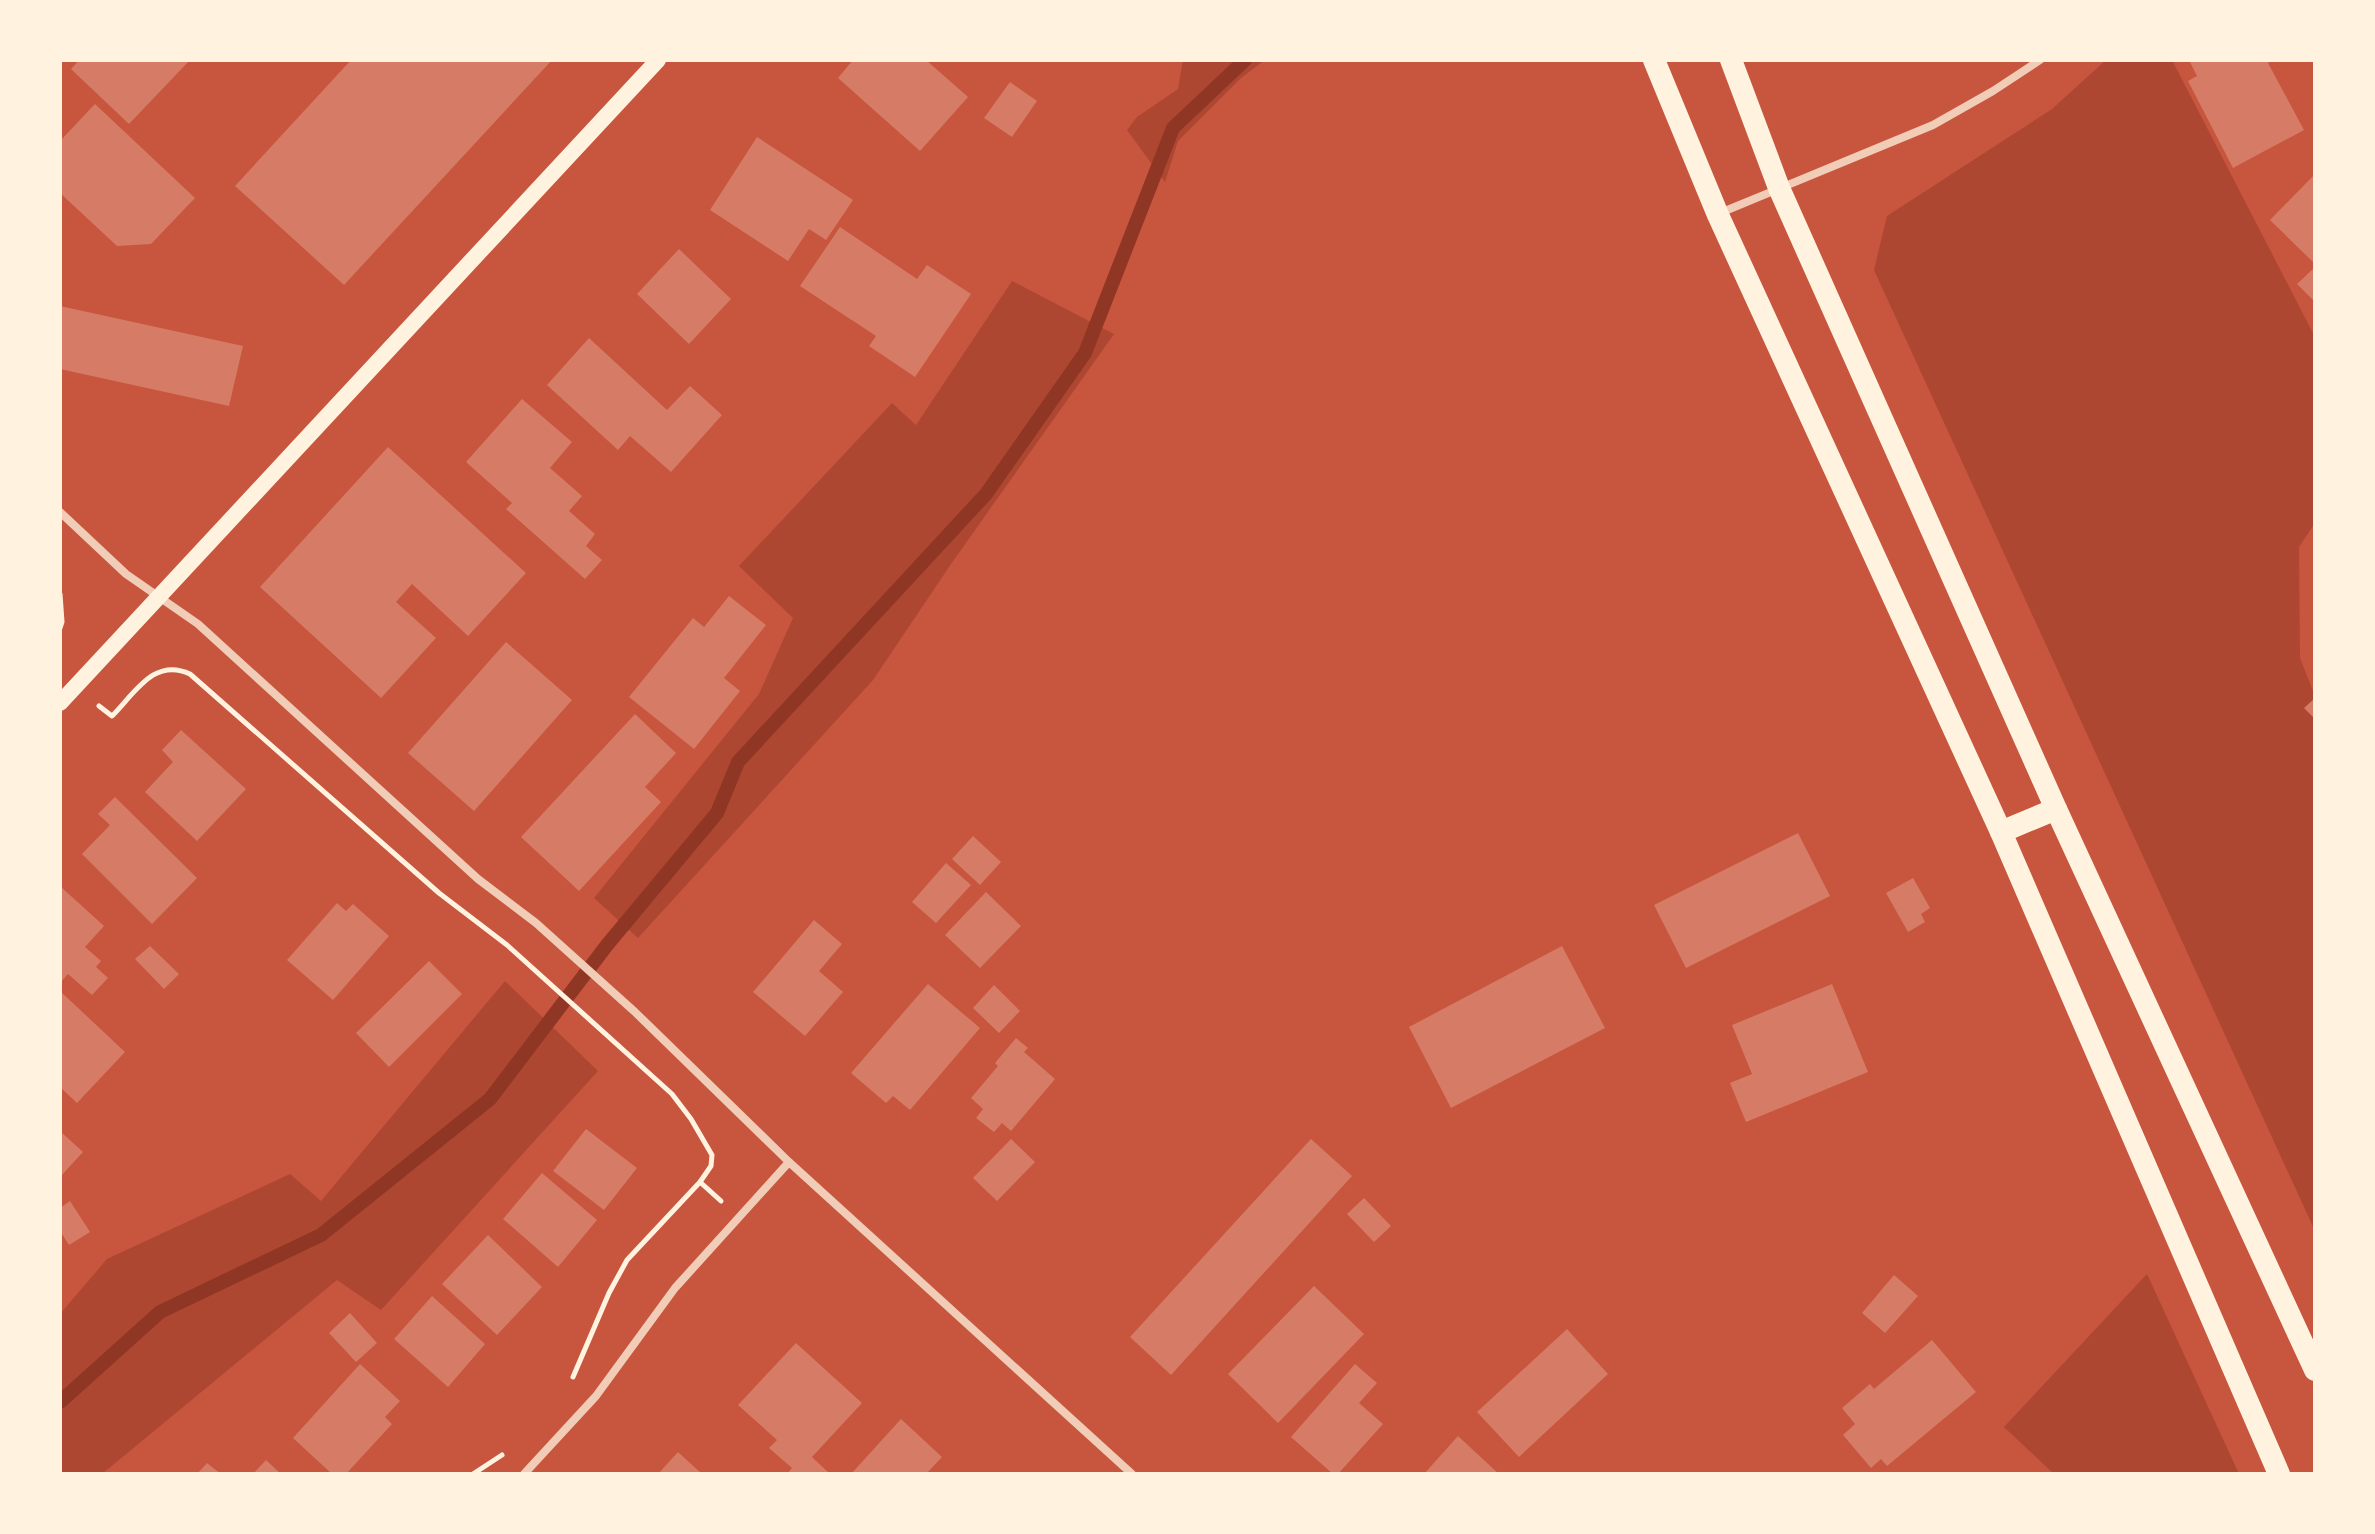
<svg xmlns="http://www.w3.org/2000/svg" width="2375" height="1534" font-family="Ubuntu,sans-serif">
  <rect width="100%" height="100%" fill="#c8553d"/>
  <!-- green -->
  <g fill="#ae4732">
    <polygon points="1183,60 1265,60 1241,78 1178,141 1165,182 1127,130 1137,117 1178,89"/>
    <polygon points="2106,60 2172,60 2315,337 2315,523 2299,547 2300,658 2315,696 2315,1231 1874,270 1887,216 2052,109"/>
    <polygon points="1012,281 1114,334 951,564 873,680 638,938 594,898 759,694 793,618 739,566 892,403 916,425"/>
    <polygon points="505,981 598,1071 381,1310 337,1280 102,1474 60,1474 60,1314 107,1259 290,1174 321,1201"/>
    <polygon points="2147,1274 2239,1474 2054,1474 2004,1427"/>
  </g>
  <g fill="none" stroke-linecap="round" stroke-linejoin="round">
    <!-- stream -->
    <polyline stroke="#8f3625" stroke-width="14" points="60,1402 160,1312 321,1235 490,1099 607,945 717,813 738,762 986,494 1085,353 1173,128 1245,60"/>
  </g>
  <!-- building -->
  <g fill="#d67c66">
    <polygon points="79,60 190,60 129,124 71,69"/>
    <polygon points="351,60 552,60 344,285 235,186"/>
    <polygon points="853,60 926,60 968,97 920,151 838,78"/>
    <polygon points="2189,60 2273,60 2268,63 2304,130 2233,168 2188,81 2197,76"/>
    <polygon points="1010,82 1037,101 1012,137 984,118"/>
    <polygon points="95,104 195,198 151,244 117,246 60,193 60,141"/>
    <polygon points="757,137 853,200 826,240 809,229 788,261 710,210"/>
    <polygon points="2315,174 2315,264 2270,220"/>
    <polygon points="840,227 917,279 927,265 971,294 915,377 869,346 876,336 800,286"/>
    <polygon points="679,249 731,299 689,344 637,294"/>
    <polygon points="2315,267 2315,302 2297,284"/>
    <polygon points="60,306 243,346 229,406 60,369"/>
    <polygon points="589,338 667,410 690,386 722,415 671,472 630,436 618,450 547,385"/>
    <polygon points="522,399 572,442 550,468 582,496 569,511 595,534 586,546 602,560 585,579 506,509 512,503 466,462"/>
    <polygon points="388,447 526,573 468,636 412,584 396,602 436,638 381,698 260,587"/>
    <polygon points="729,596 766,625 724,678 740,691 694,749 629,697 693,618 704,627"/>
    <polygon points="506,642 572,700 474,811 408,753"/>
    <polygon points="2315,698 2315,719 2304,708"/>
    <polygon points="635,714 676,753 645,787 661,802 579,891 521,837"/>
    <polygon points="181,730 246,789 197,841 145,792 173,762 162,750"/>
    <polygon points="115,797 197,878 152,924 82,854 110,825 98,814"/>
    <polygon points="1798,833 1830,896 1686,968 1654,905"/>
    <polygon points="973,836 1001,862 980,885 952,859"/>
    <polygon points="946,863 971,885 936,923 912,902"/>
    <polygon points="1913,878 1930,908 1921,914 1925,922 1908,932 1886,893"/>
    <polygon points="60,886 104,926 85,947 101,961 96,967 108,978 92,995 68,974 60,983"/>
    <polygon points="986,892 1021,926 980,968 945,935"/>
    <polygon points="337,903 346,911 353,904 389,936 333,1000 287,960"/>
    <polygon points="814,920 842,944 819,971 843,992 805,1036 753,992"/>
    <polygon points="150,946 179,974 164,989 135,959"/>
    <polygon points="1562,946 1605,1028 1451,1108 1409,1027"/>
    <polygon points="429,961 462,994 389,1067 356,1033"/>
    <polygon points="928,984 980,1028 910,1110 893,1096 886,1103 851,1073"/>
    <polygon points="1832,984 1868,1072 1746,1122 1730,1083 1752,1074 1732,1025"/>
    <polygon points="994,985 1020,1011 999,1033 973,1008"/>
    <polygon points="60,991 125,1052 77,1103 60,1087"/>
    <polygon points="1016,1038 1028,1048 1024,1052 1055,1079 1011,1131 1002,1123 994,1132 976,1118 983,1109 971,1098 998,1066 995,1063"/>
    <polygon points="586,1129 637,1168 604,1210 553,1171"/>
    <polygon points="60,1131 83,1152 60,1177"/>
    <polygon points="1011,1139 1035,1162 997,1201 973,1178"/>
    <polygon points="1311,1139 1352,1176 1171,1375 1130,1337"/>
    <polygon points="542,1173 597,1220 558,1267 503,1219"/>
    <polygon points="1364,1198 1391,1226 1374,1242 1347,1214"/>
    <polygon points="70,1201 90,1232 69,1245 60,1231 60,1208"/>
    <polygon points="488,1235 542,1287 497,1335 442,1284"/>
    <polygon points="1894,1275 1918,1296 1885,1333 1862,1313"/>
    <polygon points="1314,1286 1364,1334 1278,1423 1228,1374"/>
    <polygon points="432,1296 485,1344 448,1387 394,1339"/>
    <polygon points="350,1313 377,1343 356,1362 329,1333"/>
    <polygon points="1567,1329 1608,1374 1519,1457 1477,1412"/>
    <polygon points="1932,1340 1976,1392 1887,1466 1881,1459 1871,1468 1843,1435 1855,1424 1842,1408 1870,1384 1874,1389"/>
    <polygon points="796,1343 862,1403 812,1457 830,1474 787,1474 792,1468 769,1448 777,1440 738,1405"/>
    <polygon points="360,1364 400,1401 385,1417 392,1424 346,1474 332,1474 293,1438"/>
    <polygon points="1355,1364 1377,1383 1359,1403 1383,1424 1338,1474 1333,1474 1291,1437"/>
    <polygon points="901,1419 942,1457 926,1474 851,1474"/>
    <polygon points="1458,1436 1499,1474 1424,1474"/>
    <polygon points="678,1452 702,1474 658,1474"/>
    <polygon points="266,1460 281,1474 253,1474"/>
    <polygon points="207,1463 221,1474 197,1474"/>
  </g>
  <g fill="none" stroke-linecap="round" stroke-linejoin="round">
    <!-- path -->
    <g stroke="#fff3e0" stroke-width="5">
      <polyline points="60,594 62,622 60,628"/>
      <path d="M 99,706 L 112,716 C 135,693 154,657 190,674 L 439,893 L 507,945 L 672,1094 L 691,1119 L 712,1155 L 711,1166 L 700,1182 L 627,1260 L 609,1293 L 573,1377"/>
      <polyline points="700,1182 721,1201"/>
      <polyline points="473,1474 502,1455"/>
    </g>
    <!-- minor -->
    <g stroke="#f1ccb7" stroke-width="8">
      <polyline points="1720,213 1933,125 1993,91 2040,60"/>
      <polyline points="60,512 126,574 198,624 478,879 536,923 635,1012 789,1162 1132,1474"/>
      <polyline points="524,1474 596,1396 675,1288 789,1162"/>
    </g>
    <!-- secondary -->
    <polyline stroke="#fff3e0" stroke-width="16" points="60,703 658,60"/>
    <!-- trunk -->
    <g stroke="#fff3e0" stroke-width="22">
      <polyline points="1654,60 1718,215 2001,832 2279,1474"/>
      <polyline points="1731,60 1779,188 2056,809 2315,1370"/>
      <polyline points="2001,832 2056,809"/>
    </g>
  </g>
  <!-- border -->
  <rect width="2375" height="1534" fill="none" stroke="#fff3e0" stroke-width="124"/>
</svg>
